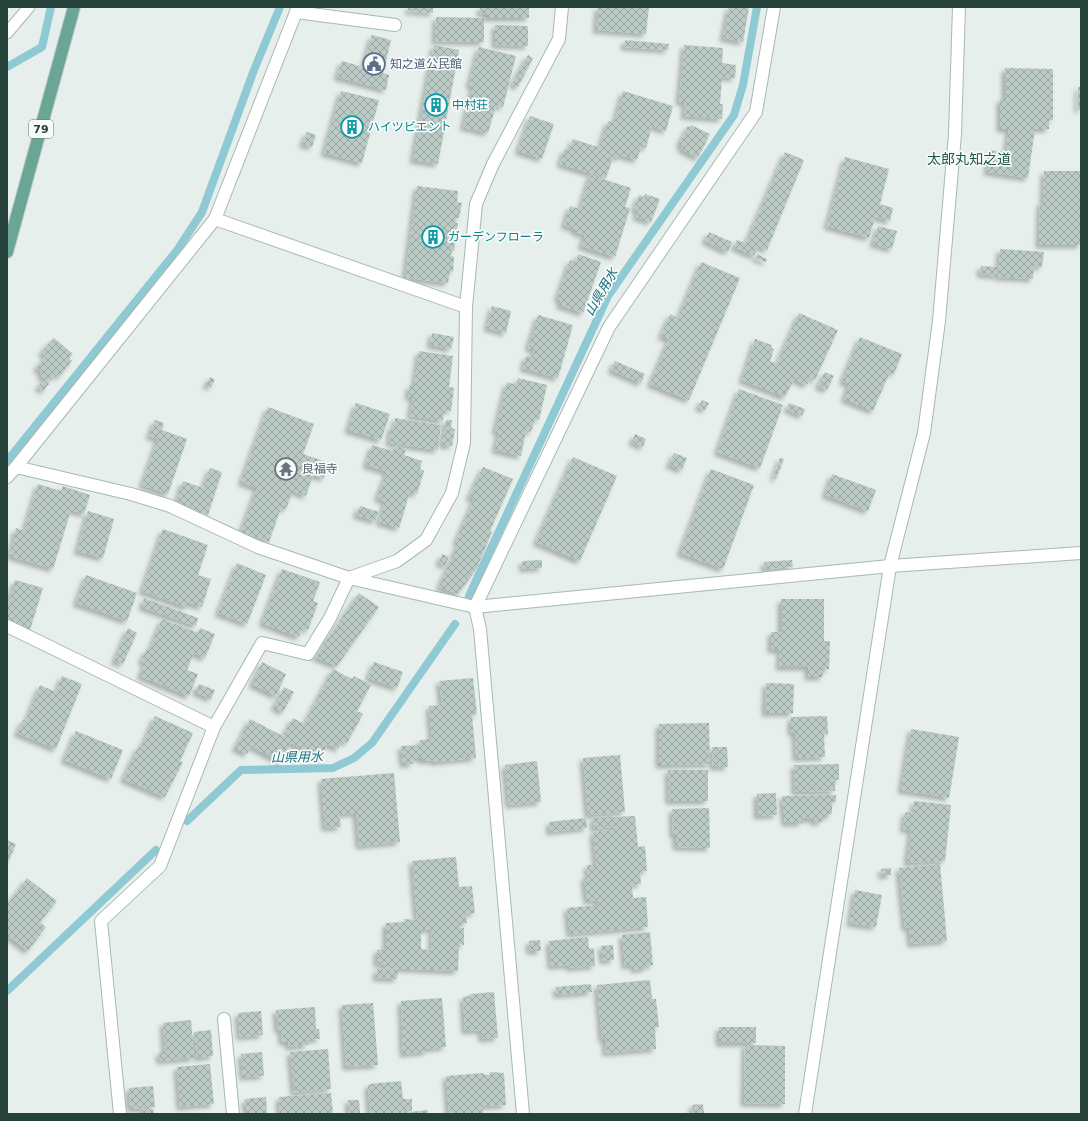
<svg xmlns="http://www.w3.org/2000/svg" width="1088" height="1121" font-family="'DejaVu Sans','Noto Sans JP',sans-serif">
  <defs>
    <pattern id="building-cross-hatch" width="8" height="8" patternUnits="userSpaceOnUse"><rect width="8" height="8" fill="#bbcac4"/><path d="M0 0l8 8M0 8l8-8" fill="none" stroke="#98a6a0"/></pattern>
    <filter id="shadow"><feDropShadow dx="-3.5" dy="3.5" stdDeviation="2" flood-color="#0004"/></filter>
  </defs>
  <rect width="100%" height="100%" fill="#e6efeb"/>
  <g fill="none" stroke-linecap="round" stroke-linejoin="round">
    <!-- stream -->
    <g stroke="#8ec9d4" stroke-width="8">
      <polyline points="7,67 42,47 51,7"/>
      <polyline points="7,461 178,249 202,212 254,70 280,7"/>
      <polyline points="469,596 608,296 734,115 743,85 757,7"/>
      <polyline points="187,821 241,770 333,768 354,758 372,743 455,624"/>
      <polyline points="7,991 156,850"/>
    </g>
  </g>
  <!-- building -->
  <g fill="url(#building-cross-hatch)" fill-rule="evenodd" filter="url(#shadow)">
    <polygon points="408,7 433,7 433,13 408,11"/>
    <polygon points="480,7 529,7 529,18 487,18 487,14 480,13"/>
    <polygon points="598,7 649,7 646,34 596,30"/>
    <polygon points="729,7 749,7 743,42 723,38"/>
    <polygon points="436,17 484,18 484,42 435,41"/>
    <polygon points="495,25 528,26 528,46 495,45"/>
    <polygon points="372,35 391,40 383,73 389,75 386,90 337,77 342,61 363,67"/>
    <polygon points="625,40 669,44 668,50 624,47"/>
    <polygon points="434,45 459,50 438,164 413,160"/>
    <polygon points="684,45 723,48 722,63 736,65 735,78 722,77 720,104 723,104 722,119 684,116 685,102 679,102"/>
    <polygon points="479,47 516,56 503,107 496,106 488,133 463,127 473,86 469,85"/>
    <polygon points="528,55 533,58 518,87 512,84"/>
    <polygon points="1005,68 1053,69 1053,120 1049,120 1049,129 1035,129 1028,178 987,172 990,150 1006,152 1009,129 1000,129 1000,99 1005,99"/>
    <rect x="1078" y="87" width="3" height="23"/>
    <polygon points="341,91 379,100 362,163 324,153"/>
    <polygon points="623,91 673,106 666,131 652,126 646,148 641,147 637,160 620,155 619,158 598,152 608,121 614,123"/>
    <polygon points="530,116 554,124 542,159 518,151"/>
    <polygon points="691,125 710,134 698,158 681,149 683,146 679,144 688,126 690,127"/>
    <polygon points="307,132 316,135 312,147 302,144"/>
    <polygon points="573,139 598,147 597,152 613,158 606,178 560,164 564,149 569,151"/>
    <polygon points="785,152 804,160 767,250 758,246 754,256 734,247 737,240 746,243"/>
    <polygon points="845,157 889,169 880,204 893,208 890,221 875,217 869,238 827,226"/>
    <polygon points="1044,171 1081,171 1081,245 1039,245 1040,203 1043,203"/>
    <polygon points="590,175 631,188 625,207 630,208 615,257 581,246 585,235 575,232 575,229 564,225 570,206 580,209"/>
    <polygon points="417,186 458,191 457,202 462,203 459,218 455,218 455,223 458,223 454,251 452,250 451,256 454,257 453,272 450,271 448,283 405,278"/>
    <polygon points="645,194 660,199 651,222 636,217 638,211 634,209 639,195 644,197"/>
    <polygon points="878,226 897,231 892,249 873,244"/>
    <polygon points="709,232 732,242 728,252 705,241"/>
    <polygon points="1000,249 1044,252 1042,267 1034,266 1033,279 998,277"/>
    <polygon points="578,254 601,262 583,313 559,305 561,300 557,298 570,260 576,262"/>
    <polygon points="757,254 767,259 766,262 755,258"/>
    <polygon points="701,262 740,278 689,400 650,384 669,339 661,336 670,314 678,318"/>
    <polygon points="981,266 997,267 997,276 980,274"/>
    <polygon points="492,306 511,311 506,333 487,328"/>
    <polygon points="799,313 838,330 815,380 810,378 807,385 794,379 785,397 742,380 755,339 772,345 771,348 774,349 770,361 777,364"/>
    <polygon points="538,315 573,325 558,378 523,368 526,356 532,357 534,349 528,348"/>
    <polygon points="432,333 454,337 451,349 430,345"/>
    <polygon points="860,337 902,354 894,374 890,372 873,411 844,399 849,384 842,381"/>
    <polygon points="54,338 73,354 69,358 72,361 59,377 56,374 51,380 49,379 48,381 40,375 42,372 36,368 46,356 41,352"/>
    <polygon points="419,351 453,356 449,387 454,388 451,411 444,410 443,421 410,416 413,397 408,397 409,386 414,386"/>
    <polygon points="615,361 645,374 641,383 611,370"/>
    <polygon points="825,372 834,376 827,390 818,386"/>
    <polygon points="210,377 215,380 211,387 206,385"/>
    <polygon points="518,378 547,385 539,420 535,419 531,432 526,431 521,456 495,450 499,432 495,431 507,382 516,385"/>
    <polygon points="44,380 49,384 43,391 38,387"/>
    <polygon points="739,389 783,405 760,468 717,452"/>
    <polygon points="702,400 709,403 705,410 698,407"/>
    <polygon points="356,403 390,414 381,440 348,430"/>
    <polygon points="789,403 805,409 802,416 787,409"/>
    <polygon points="268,407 314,424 303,454 329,463 324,478 313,475 306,496 293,491 286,509 281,508 269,542 241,532 257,488 241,482"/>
    <polygon points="395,418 441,425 438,450 389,443 391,426 394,427"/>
    <polygon points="155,420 164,423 162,430 187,439 168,494 142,485 158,439 149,436"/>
    <polygon points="446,420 452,420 451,428 455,429 452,446 442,445"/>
    <polygon points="635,434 646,439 643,447 632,442"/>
    <polygon points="372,445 392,451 394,446 406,449 404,455 422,461 420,469 424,471 417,494 410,492 399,528 379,522 385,501 377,498 387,472 366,465"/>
    <polygon points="674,453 687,458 682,470 669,465"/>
    <polygon points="573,457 617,476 580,561 536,542"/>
    <polygon points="780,458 784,459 776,479 773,478"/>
    <polygon points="483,467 513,479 490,531 492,532 477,568 458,594 439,587 459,542 456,541 474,499 469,497"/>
    <polygon points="210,468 222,472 208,515 176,504 183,481 203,488"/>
    <polygon points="711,469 754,485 723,569 680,553"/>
    <polygon points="832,474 876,490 868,511 825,495"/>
    <polygon points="38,484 61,491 63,486 90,495 84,514 71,510 53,569 10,556 16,528 24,531"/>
    <polygon points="360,506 379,512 375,521 356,515"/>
    <polygon points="88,511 114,519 103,558 77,551"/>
    <polygon points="163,529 208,545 198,575 211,579 202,607 189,603 187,607 142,591"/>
    <polygon points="442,554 449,557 445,566 439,563"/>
    <polygon points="542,560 542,568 523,569 522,561"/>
    <polygon points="792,560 793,567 765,569 764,562"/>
    <polygon points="237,563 266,575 247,624 218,613"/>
    <polygon points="282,569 320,582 313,601 318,603 308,630 303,628 299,637 262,623"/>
    <polygon points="86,575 137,593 127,621 76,603"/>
    <polygon points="15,580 43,588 30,630 7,623 7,607"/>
    <polygon points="359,593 379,607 337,666 315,657"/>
    <polygon points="144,598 198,618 196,626 142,607"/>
    <polygon points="781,599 824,599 824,641 830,641 829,669 823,669 823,677 808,677 808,667 779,667 780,650 771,650 771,632 781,632"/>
    <polygon points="162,619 198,633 200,628 215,634 205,658 194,653 187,670 198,674 189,696 140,676 145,663 141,661 146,650 149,651"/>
    <polygon points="128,628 137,633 123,664 114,661"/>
    <polygon points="262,662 286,674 276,696 252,684"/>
    <polygon points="374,662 403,672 397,688 368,678"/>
    <polygon points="333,669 352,679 354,676 371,685 357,711 363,714 347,743 342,741 338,749 328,744 320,759 291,743 281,762 251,746 247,754 235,748 250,719 283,736 293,718 304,724"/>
    <polygon points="62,676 82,684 56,749 17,733 23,720 26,721 40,685 56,692"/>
    <polygon points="473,678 477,714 472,715 476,758 434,762 433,760 422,761 422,758 412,758 413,764 403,764 401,746 420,745 420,740 432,739 429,706 442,705 439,681"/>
    <polygon points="766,683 794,684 793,713 765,713"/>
    <polygon points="199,684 215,690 211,699 195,692"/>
    <polygon points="284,687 294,692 283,712 274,707"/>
    <polygon points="155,716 193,733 180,761 183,762 165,797 123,779 138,747 141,748"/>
    <polygon points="827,716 828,734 824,734 825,757 796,758 795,733 791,732 791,717"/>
    <polygon points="709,723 710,764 659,765 659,724"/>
    <polygon points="911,729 959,737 949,798 901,790"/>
    <polygon points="76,731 123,750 111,779 64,760"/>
    <polygon points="712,747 727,747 728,767 713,767"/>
    <polygon points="620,755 625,812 588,815 583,758"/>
    <polygon points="537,761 541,802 509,805 505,765"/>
    <polygon points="839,764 839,780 835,780 835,791 795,792 794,765"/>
    <polygon points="668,770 708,770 708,801 669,801"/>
    <polygon points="394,773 400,842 359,846 356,813 339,814 341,827 325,828 321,779"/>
    <polygon points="776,793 777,815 757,816 757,794"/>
    <polygon points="836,795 836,802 832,802 832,814 828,814 828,817 822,817 822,822 814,822 814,819 802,819 802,823 785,823 782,796"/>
    <polygon points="914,801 951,805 945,861 907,863 911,830 903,829 905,812 913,813"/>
    <polygon points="709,808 710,848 676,847 676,835 673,835 672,809"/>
    <polygon points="613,816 613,817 635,816 638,847 645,846 647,871 640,872 641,884 632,885 633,898 646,897 648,927 570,934 567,908 598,905 597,900 587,901 584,877 588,876 587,865 596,865 593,832 615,830 614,827 594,829 593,818"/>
    <polygon points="586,818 587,828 550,832 549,822"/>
    <polygon points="7,840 16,844 7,865"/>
    <path d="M 456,857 L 459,887 L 472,886 L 475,913 L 466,914 L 467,923 L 460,924 L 459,928 L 464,928 L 464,945 L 459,944 L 458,971 L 385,968 L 386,965 L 377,964 L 377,950 L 386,949 L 386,923 L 405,922 L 404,919 L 417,920 L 412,861 ZM 432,929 L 431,950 L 421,949 L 421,930 Z"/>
    <polygon points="940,864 947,941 911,944 909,927 905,928 899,868"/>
    <polygon points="891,868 891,875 882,876 881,869"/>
    <polygon points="27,878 57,901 40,922 46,927 28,951 10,937 7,939 7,905"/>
    <polygon points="855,890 882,895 876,927 850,923"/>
    <polygon points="650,932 653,965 647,966 647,968 634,970 634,965 625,966 622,935"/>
    <polygon points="588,937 589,949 594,948 595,966 570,968 569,965 551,966 549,941"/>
    <polygon points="540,940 541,951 530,951 529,941"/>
    <polygon points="613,945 614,960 603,961 601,946"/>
    <polygon points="377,969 398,970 397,979 376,978"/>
    <polygon points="650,980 652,999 656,999 659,1027 655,1027 656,1049 606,1053 605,1039 602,1039 597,985"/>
    <polygon points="591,984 592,992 557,995 556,987"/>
    <polygon points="494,992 498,1038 482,1039 481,1030 465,1031 463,997 470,996 470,994"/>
    <polygon points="442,998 446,1047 427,1049 427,1052 403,1054 401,1001"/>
    <polygon points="373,1003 378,1065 346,1067 342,1005"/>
    <polygon points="315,1007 316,1029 319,1029 320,1039 307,1040 308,1045 289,1047 288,1042 282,1042 281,1030 278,1030 276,1010"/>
    <polygon points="261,1011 263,1035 240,1037 238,1013"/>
    <polygon points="191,1020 194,1058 160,1061 159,1052 165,1052 163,1023"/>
    <rect x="719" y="1027" width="37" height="16"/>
    <polygon points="211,1030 213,1056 197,1058 194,1032"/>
    <polygon points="745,1045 785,1046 785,1104 744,1103"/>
    <polygon points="328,1049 331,1089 294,1093 290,1052"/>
    <polygon points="262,1052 264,1076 243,1077 241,1054"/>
    <polygon points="210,1064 214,1104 180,1107 177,1067"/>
    <polygon points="490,1072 504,1073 506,1105 483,1106 483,1114 449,1114 446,1076 484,1073 484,1075 490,1075"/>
    <polygon points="401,1081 403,1099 412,1099 412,1111 403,1111 404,1114 370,1114 368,1086 370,1084"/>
    <polygon points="153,1086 155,1107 133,1109 130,1106 129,1088"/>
    <polygon points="331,1093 333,1114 280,1114 279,1097"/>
    <polygon points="266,1097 267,1114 247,1114 245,1099"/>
    <polygon points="348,1100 359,1100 360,1113 349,1114"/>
    <polygon points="703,1104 704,1114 693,1114 692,1105"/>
    <polygon points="153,1109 154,1114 141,1114 141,1110"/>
    <polygon points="428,1110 428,1114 410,1114 409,1112"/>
  </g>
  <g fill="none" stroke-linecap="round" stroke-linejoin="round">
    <!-- service casing -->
    <g stroke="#a8b8b2" stroke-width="13">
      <polyline id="service" points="7,33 29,7"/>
    </g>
    <!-- minor casing -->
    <g stroke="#a8b8b2" stroke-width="14">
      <g id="minor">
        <polyline points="296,12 395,25"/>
        <polyline points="215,219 466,307"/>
        <polyline points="16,467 215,219 298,7"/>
        <polyline points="7,477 16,467 131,494 170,506 258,547 349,578 475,607 890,566 1081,553"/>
        <polyline points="7,626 214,727"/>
        <polyline points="224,1019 233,1114"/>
        <polyline points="120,1114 101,921 160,866 214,727 262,643 308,654 330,618 349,578 397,561 426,540 452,493 464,443 466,307 476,204 493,164 559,39 562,7"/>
        <polyline points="523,1114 480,629 475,607 609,327 756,112 774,7"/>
        <polyline points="805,1114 890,566 924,433 939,321 955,134 959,7"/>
      </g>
    </g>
    <!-- primary casing -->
    <g stroke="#c2cac8" stroke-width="14">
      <polyline id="primary" points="7,252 74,7"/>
    </g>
    <!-- service -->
    <use href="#service" stroke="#fff" stroke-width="11"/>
    <!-- minor -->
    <use href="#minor" stroke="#fff" stroke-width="12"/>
    <!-- primary -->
    <use href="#primary" stroke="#6aa596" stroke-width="12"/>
  </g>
  <!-- icons -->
  <defs>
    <g id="civic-ring" transform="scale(1.15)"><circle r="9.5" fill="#f7fbf9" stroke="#5c6f8a" stroke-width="1.5"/><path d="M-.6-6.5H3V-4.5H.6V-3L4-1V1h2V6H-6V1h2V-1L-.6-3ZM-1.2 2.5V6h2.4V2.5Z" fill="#5c6f8a"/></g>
    <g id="building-ring" transform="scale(1.15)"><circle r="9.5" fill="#f7fbf9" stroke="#0f9aa8" stroke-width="1.5"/><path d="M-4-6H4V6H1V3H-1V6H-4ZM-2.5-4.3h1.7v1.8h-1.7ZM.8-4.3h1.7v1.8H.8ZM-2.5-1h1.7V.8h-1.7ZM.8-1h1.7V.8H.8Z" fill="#0f9aa8"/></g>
    <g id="temple-ring" transform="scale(1.15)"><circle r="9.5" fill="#f7fbf9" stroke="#6b7280" stroke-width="1.5"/><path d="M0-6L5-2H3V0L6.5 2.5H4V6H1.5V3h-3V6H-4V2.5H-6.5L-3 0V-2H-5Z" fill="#6b7280"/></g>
  </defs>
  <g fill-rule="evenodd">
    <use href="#civic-ring" x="374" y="64"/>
    <use href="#building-ring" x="436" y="105"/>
    <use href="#building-ring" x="352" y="127"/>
    <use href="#building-ring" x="433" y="237"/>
    <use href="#temple-ring" x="286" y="469"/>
  </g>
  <g text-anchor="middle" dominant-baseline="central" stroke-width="3.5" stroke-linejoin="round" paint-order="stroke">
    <!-- shield labels -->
    <rect fill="#f7fbf9" stroke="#637a73" stroke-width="1" x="29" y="120" width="24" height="18" rx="3"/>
    <g font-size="11" font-weight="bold" fill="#24423a">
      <text x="41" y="129">79</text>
    </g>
    <!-- service labels -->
    <g font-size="12" fill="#4e5e75" stroke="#f7fbf9" text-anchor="start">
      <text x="390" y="64">知之道公民館</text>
    </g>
    <!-- culture labels -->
    <g font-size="12" fill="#0d838f" stroke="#f7fbf9" text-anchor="start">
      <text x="452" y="105">中村荘</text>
      <text x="368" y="127">ハイツビエント</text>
      <text x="448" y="237">ガーデンフローラ</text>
    </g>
    <!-- worship labels -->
    <g font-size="12" fill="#5b616d" stroke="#f7fbf9" text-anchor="start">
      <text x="302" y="469">良福寺</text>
    </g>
    <!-- water labels -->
    <g font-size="13" font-style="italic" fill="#1c6f80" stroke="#f7fbf9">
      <text transform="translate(601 292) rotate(-60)">山県用水</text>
      <text transform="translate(297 757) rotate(-1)">山県用水</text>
    </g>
    <!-- quarter labels -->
    <g font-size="14" fill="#1f5548" stroke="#f7fbf9">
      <text x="969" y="159">太郎丸知之道</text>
    </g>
  </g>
  <!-- border -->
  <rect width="1088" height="1121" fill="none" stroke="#24423a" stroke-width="16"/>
</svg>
